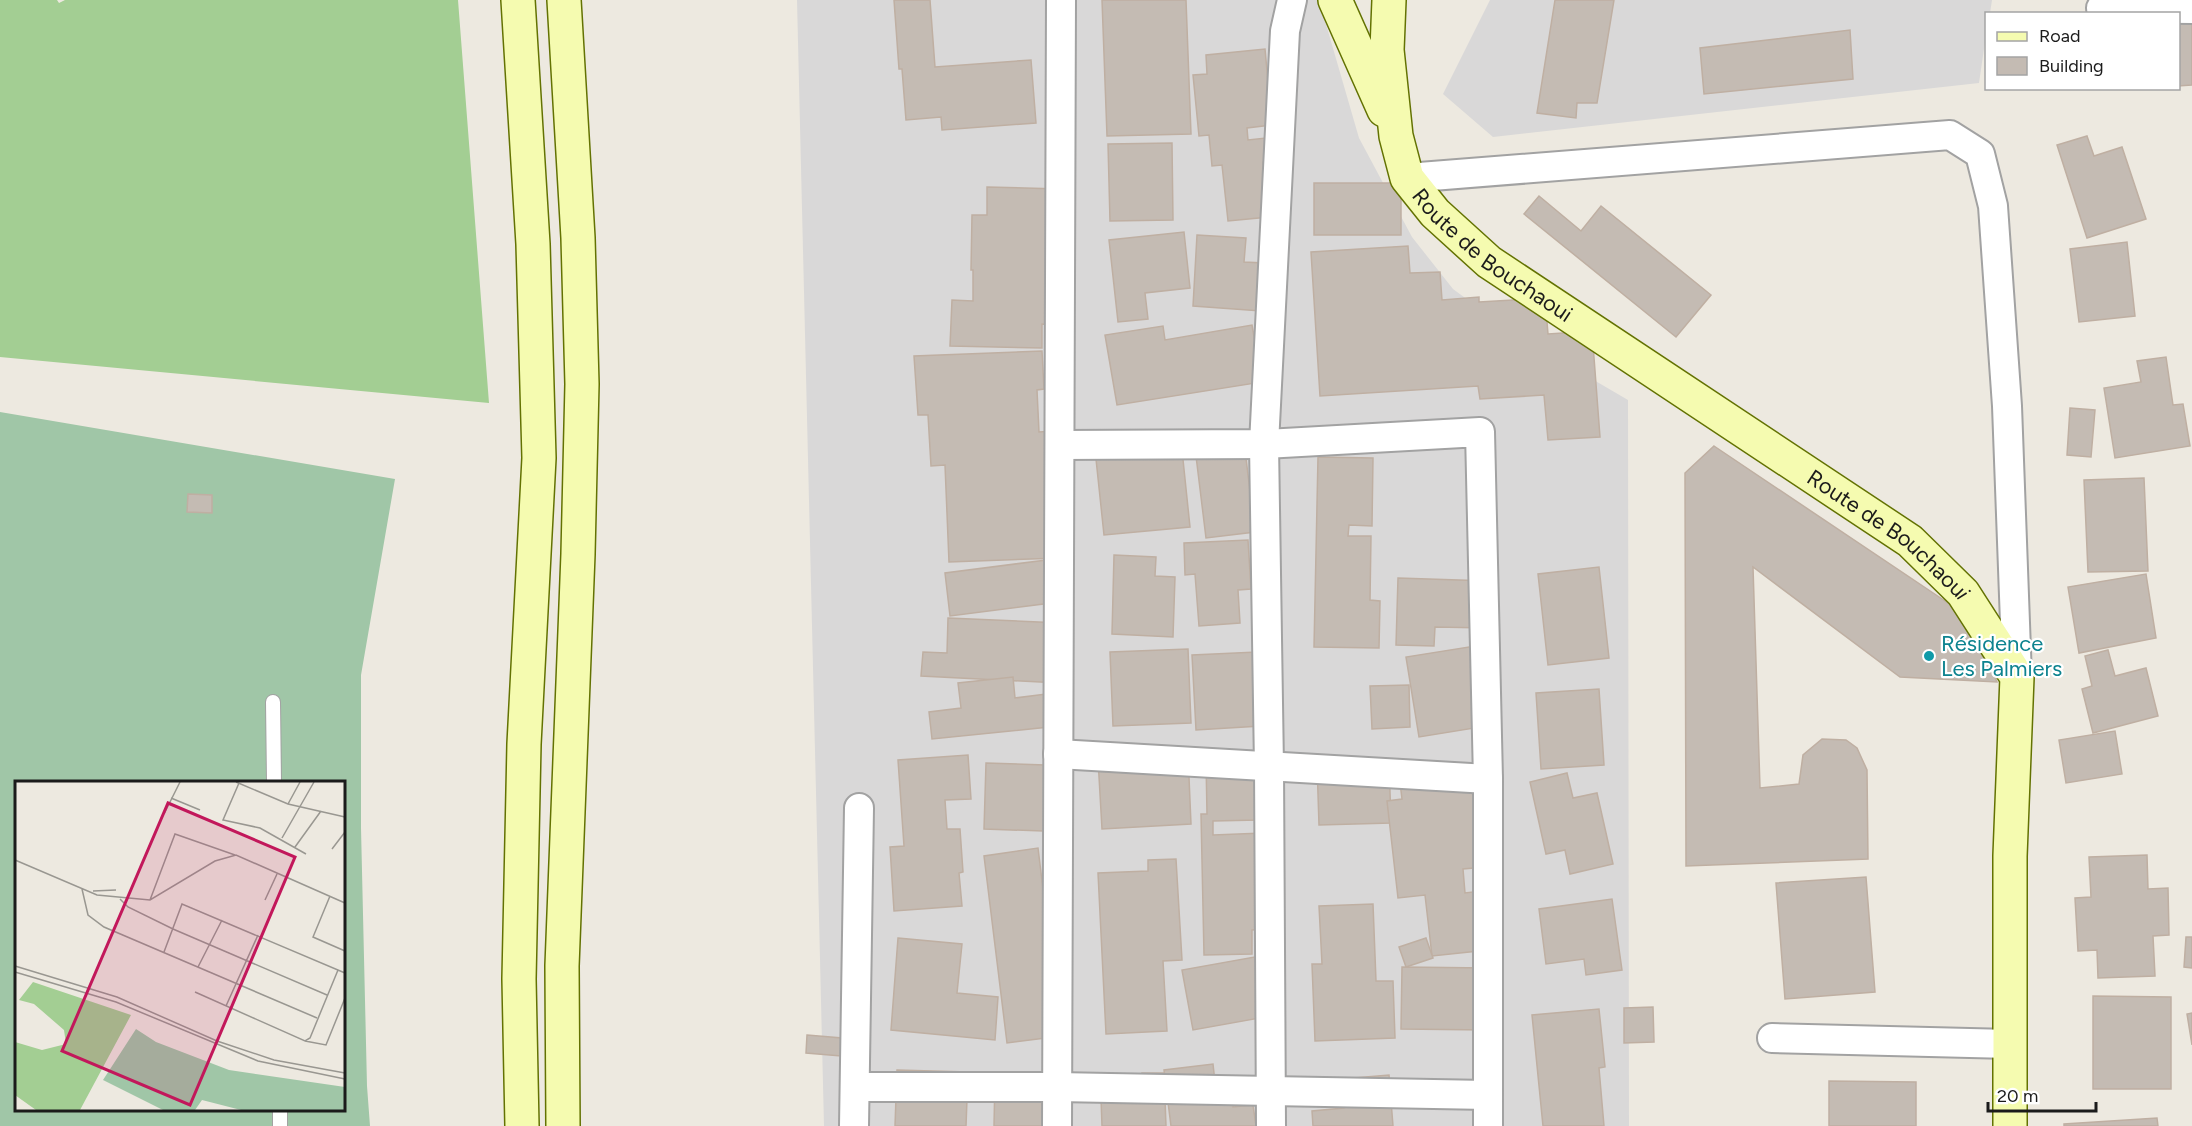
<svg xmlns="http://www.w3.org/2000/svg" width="2192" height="1126" font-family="Figtree,sans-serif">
  <rect width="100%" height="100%" fill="#ede9e0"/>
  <!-- residential -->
  <g fill="#d9d8d8">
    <polygon points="797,0 1319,0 1359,138 1412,237 1453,289 1510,331 1628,400 1629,1126 824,1126"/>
    <polygon points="1490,0 1992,0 1990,13 1986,14 1986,35 1979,83 1493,137 1443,94"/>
  </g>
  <!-- forest -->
  <polygon fill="#a3ce93" points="0,0 57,0 59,3 65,0 458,0 489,403 0,357"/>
  <!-- cemetery -->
  <path fill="#a0c6a7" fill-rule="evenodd" d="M 0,412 L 395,479 L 361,675 L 361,828 L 367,1086 L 370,1126 L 0,1126 ZM 16,782 L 344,782 L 344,1110 L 16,1110 Z"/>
  <!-- building -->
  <g fill="#c4bbb3" stroke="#bfafa2" stroke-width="1.5">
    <polygon points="894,0 930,0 935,67 1031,60 1036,123 942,130 941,117 906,120 902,69 899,69"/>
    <polygon points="1102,0 1186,0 1191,134 1107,136"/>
    <polygon points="1555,0 1614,0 1597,103 1577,103 1576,118 1537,113"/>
    <polygon points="2192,20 2192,85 2178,86 2178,21"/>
    <polygon points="1850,30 1853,79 1704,94 1700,48"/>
    <polygon points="1265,49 1272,125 1247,128 1248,140 1266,138 1268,161 1263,162 1269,217 1228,221 1222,165 1212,166 1209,135 1199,136 1193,75 1207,74 1206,55"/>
    <polygon points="2087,136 2094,156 2122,147 2146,219 2087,238 2057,145"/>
    <polygon points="1172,143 1173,220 1110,221 1108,144"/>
    <rect x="1314" y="183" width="87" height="52"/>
    <polygon points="987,187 1060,189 1057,325 1042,324 1042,348 950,346 952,300 973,301 973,270 971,270 972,215 987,215"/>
    <polygon points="1539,196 1581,231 1601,206 1711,295 1676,337 1524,214"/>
    <polygon points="1184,232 1190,288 1145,293 1148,319 1118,322 1109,240"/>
    <polygon points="1197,235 1246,238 1244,262 1264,263 1261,311 1193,306"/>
    <polygon points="2127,242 2135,316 2079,322 2070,249"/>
    <polygon points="1408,246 1410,273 1440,272 1442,300 1479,297 1479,302 1545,298 1548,334 1592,331 1600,437 1548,440 1544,395 1480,399 1478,386 1320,396 1311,252"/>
    <polygon points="1252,325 1262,382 1117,405 1105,335 1163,326 1165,340"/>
    <polygon points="1042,351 1044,389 1037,390 1039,432 1054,431 1060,558 949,562 945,465 931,466 928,415 918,415 914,356"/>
    <polygon points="2166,357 2173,405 2183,404 2190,446 2115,458 2104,388 2141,382 2137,361"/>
    <polygon points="2070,408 2095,410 2091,457 2067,455"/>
    <polygon points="1714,446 1951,605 1977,635 1997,682 1900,677 1753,567 1760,788 1799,784 1803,755 1822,739 1846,740 1857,748 1867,770 1868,859 1686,866 1685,473"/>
    <polygon points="1182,450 1190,527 1104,535 1096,459"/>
    <polygon points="1245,450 1255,532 1206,538 1196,456"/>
    <polygon points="1318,457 1373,458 1372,526 1349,525 1348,536 1371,536 1370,600 1380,601 1379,648 1314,647"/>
    <polygon points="2144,478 2148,571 2088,572 2084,480"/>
    <polygon points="188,494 212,495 212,513 187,512"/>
    <polygon points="1248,540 1251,589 1238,590 1240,623 1199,626 1195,574 1185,575 1184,543"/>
    <polygon points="1114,555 1156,557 1155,576 1175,577 1173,637 1112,634"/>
    <polygon points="1054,559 1059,602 950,616 945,573"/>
    <polygon points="1599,567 1609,658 1548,665 1538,574"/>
    <polygon points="2146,574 2156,638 2079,653 2068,587"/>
    <polygon points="1398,578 1489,581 1487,628 1435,627 1434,646 1396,645"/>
    <polygon points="948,618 1061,623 1059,683 921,676 923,652 947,653"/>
    <polygon points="1475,646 1487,726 1419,737 1406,657"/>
    <polygon points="1188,649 1191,723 1113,726 1110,652"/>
    <polygon points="2108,650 2115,676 2146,668 2158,716 2093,733 2082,689 2092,686 2085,656"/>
    <polygon points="1257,652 1261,726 1196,730 1192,655"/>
    <polygon points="1013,677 1015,698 1046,694 1049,727 932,739 929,712 961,708 958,683"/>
    <polygon points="1409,685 1410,727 1372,729 1370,686"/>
    <polygon points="1599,689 1604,765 1541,769 1536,693"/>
    <polygon points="2115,731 2122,774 2066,783 2059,740"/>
    <polygon points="1188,754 1191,824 1102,829 1098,759"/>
    <polygon points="968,755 971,799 945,800 947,829 960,829 963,872 959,873 962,906 894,911 890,847 904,846 898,760"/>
    <polygon points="1257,760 1258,820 1213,821 1213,835 1263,833 1266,929 1252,930 1252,954 1204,955 1201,814 1207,814 1206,761"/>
    <polygon points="1389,761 1391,823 1319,825 1317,763"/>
    <polygon points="986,763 1045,765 1043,831 984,829"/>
    <polygon points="1473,766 1496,866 1463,869 1465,893 1481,891 1488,950 1432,956 1425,895 1398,898 1387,801 1402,799 1399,774"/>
    <polygon points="1567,773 1573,798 1597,793 1613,864 1570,874 1565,850 1546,854 1530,782"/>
    <polygon points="1038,848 1061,1036 1007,1043 984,856"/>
    <polygon points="2147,855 2148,889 2168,888 2169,935 2153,936 2155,976 2098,978 2097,950 2078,951 2075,898 2091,897 2089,857"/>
    <polygon points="1176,859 1182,960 1163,961 1167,1031 1106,1034 1098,873 1148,871 1148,860"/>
    <polygon points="1866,877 1875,992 1785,999 1776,883"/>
    <polygon points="1612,899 1622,970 1586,975 1584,959 1546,964 1539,909"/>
    <polygon points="1373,904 1376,981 1393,981 1395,1038 1315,1041 1312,964 1322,964 1319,906"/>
    <polygon points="2186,937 2192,937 2192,968 2184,967"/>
    <polygon points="898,938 962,944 957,993 998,997 995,1040 891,1030"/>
    <polygon points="1426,938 1433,958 1406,967 1399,947"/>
    <polygon points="1260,956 1271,1016 1193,1030 1182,970"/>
    <polygon points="1402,967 1488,968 1487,1030 1401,1029"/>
    <polygon points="2093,996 2171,997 2171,1089 2093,1089"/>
    <polygon points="1653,1007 1654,1042 1624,1043 1624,1008"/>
    <polygon points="1599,1009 1605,1067 1599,1068 1604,1126 1543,1126 1532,1015"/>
    <polygon points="2192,1013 2192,1045 2187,1014"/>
    <polygon points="807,1035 842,1038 841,1056 806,1053"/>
    <polygon points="1213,1064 1215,1082 1230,1080 1233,1107 1253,1105 1256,1126 1171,1126 1164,1070"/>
    <polygon points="897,1070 968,1072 966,1126 895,1126"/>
    <polygon points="1142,1073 1164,1073 1166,1126 1102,1126 1101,1098 1143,1097"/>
    <polygon points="1389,1075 1393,1126 1313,1126 1312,1111 1344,1108 1342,1079"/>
    <polygon points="995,1077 1056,1078 1055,1126 994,1126"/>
    <polygon points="1829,1081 1916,1082 1916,1126 1829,1126"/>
    <polygon points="2157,1118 2158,1126 2064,1126 2064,1124"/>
  </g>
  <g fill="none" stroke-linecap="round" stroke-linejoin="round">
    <!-- service casing -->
    <g stroke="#a2a2a2" stroke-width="16">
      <g id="service">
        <polyline points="273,702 274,782"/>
        <polyline points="280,1110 280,1126"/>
      </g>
    </g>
    <!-- minor casing -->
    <g stroke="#a2a2a2" stroke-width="32">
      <g id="minor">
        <polyline points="2101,8 2192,9"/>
        <polyline points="1407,178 1950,135 1980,154 1993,206 2007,406 2017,677"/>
        <polyline points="1060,445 1264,444 1480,432 1488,779 1488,1126"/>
        <polyline points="1058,754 1488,779"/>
        <polyline points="1772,1038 2010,1044"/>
        <polyline points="855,1087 1057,1087 1488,1095"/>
        <polyline points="854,1126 859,808"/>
        <polyline points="1057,1126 1061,0"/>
        <polyline points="1271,1126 1269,767 1264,444 1285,31 1292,0"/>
      </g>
    </g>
    <!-- secondary casing -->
    <g stroke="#637202" stroke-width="36">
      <g id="secondary">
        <polyline points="518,0 533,244 539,458 524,744 519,979 522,1126"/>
        <polyline points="1335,0 1384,110"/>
        <path id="s1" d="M 1389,0 L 1387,50 L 1396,136 L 1407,178 L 1435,213 L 1489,262 L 1910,541 L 1963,593 L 2017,677 L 2010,856 L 2010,1126"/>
        <polyline points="563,1126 562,966 578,554 582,384 578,238 564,0"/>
      </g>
    </g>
    <!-- service -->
    <use href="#service" stroke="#fff" stroke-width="14"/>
    <!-- minor -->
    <use href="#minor" stroke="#fff" stroke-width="28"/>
    <!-- secondary -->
    <use href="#secondary" stroke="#f5fbb0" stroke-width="33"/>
  </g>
  <!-- markers -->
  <circle fill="#0f9aa8" stroke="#fff" stroke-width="2" cx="1929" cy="656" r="6"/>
  <g text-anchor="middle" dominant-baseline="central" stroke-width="4.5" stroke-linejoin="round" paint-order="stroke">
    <!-- street labels -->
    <g font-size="22" fill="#1b1b1b" stroke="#fff">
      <text stroke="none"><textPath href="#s1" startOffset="296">Route de Bouchaoui</textPath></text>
      <text stroke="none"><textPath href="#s1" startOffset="782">Route de Bouchaoui</textPath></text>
    </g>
    <!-- culture labels -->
    <g font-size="22" fill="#0d838f" stroke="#fff" text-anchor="start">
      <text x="1941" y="643">Résidence<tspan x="1941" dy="25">Les Palmiers</tspan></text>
    </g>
  </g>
  <!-- overview -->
  <g transform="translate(15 781)">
    <rect width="330" height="330" fill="#ede9e0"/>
    <path d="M 18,201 L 116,234 L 65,329 L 21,329 L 0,314 L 0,261 L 27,269 L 51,263 L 49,249 L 19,223 L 4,219 Z" fill="#a3ce93"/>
    <path d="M 121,248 L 141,261 L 214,289 L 330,306 L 330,329 L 226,329 L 187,319 L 180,329 L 148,329 L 88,299 Z" fill="#a0c6a7"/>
    <path fill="none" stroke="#999791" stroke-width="1.5" d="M 221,1 L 273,23 L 330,36M 224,2 L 208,39 L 245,47 L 291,73M 156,17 L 185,29M 273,23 L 285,1M 149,33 L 165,1M 267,57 L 299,1M 280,66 L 306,30M 317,68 L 330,51M 0,79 L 82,114 L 135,119 L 200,80 L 221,74 L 330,122M 67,108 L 73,134 L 89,146 L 302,237M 78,110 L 101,109M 315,115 L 298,156 L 330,170M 105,118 L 113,126 L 158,148 L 312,214M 135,119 L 160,53 L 220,74M 250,119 L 262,93M 149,171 L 167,123 L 330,192M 0,185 L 102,216 L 202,260 L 259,279 L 330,292M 183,186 L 207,139M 0,191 L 101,221 L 243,280 L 330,298M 180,211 L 290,260 L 295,257 L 323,189M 211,225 L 243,154M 290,260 L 311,264 L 330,217"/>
    <path fill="#c2185b" fill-opacity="0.15" stroke="#c2185b" stroke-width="3" d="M 153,22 L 280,76 L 175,324 L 47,270 Z"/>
    <rect width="330" height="330" fill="none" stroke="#1b1b1b" stroke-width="3"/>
  </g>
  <!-- legend -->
  <rect x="1985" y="12" width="195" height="78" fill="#ffffff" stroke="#a4a4a4" stroke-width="1.5"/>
  <rect x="1997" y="32" width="30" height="9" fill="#f5fbb0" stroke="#a4a4a4" stroke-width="1.5"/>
  <text x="2039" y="42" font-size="18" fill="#1b1b1b">Road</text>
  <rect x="1997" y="57" width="30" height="18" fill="#c4bbb3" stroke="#a4a4a4" stroke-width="1.5"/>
  <text x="2039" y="72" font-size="18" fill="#1b1b1b">Building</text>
  <!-- scale -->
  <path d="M1988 1102v9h108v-9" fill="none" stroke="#1b1b1b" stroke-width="3"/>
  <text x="1997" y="1102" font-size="18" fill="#1b1b1b" stroke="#ffffff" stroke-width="4.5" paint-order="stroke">20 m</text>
</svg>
